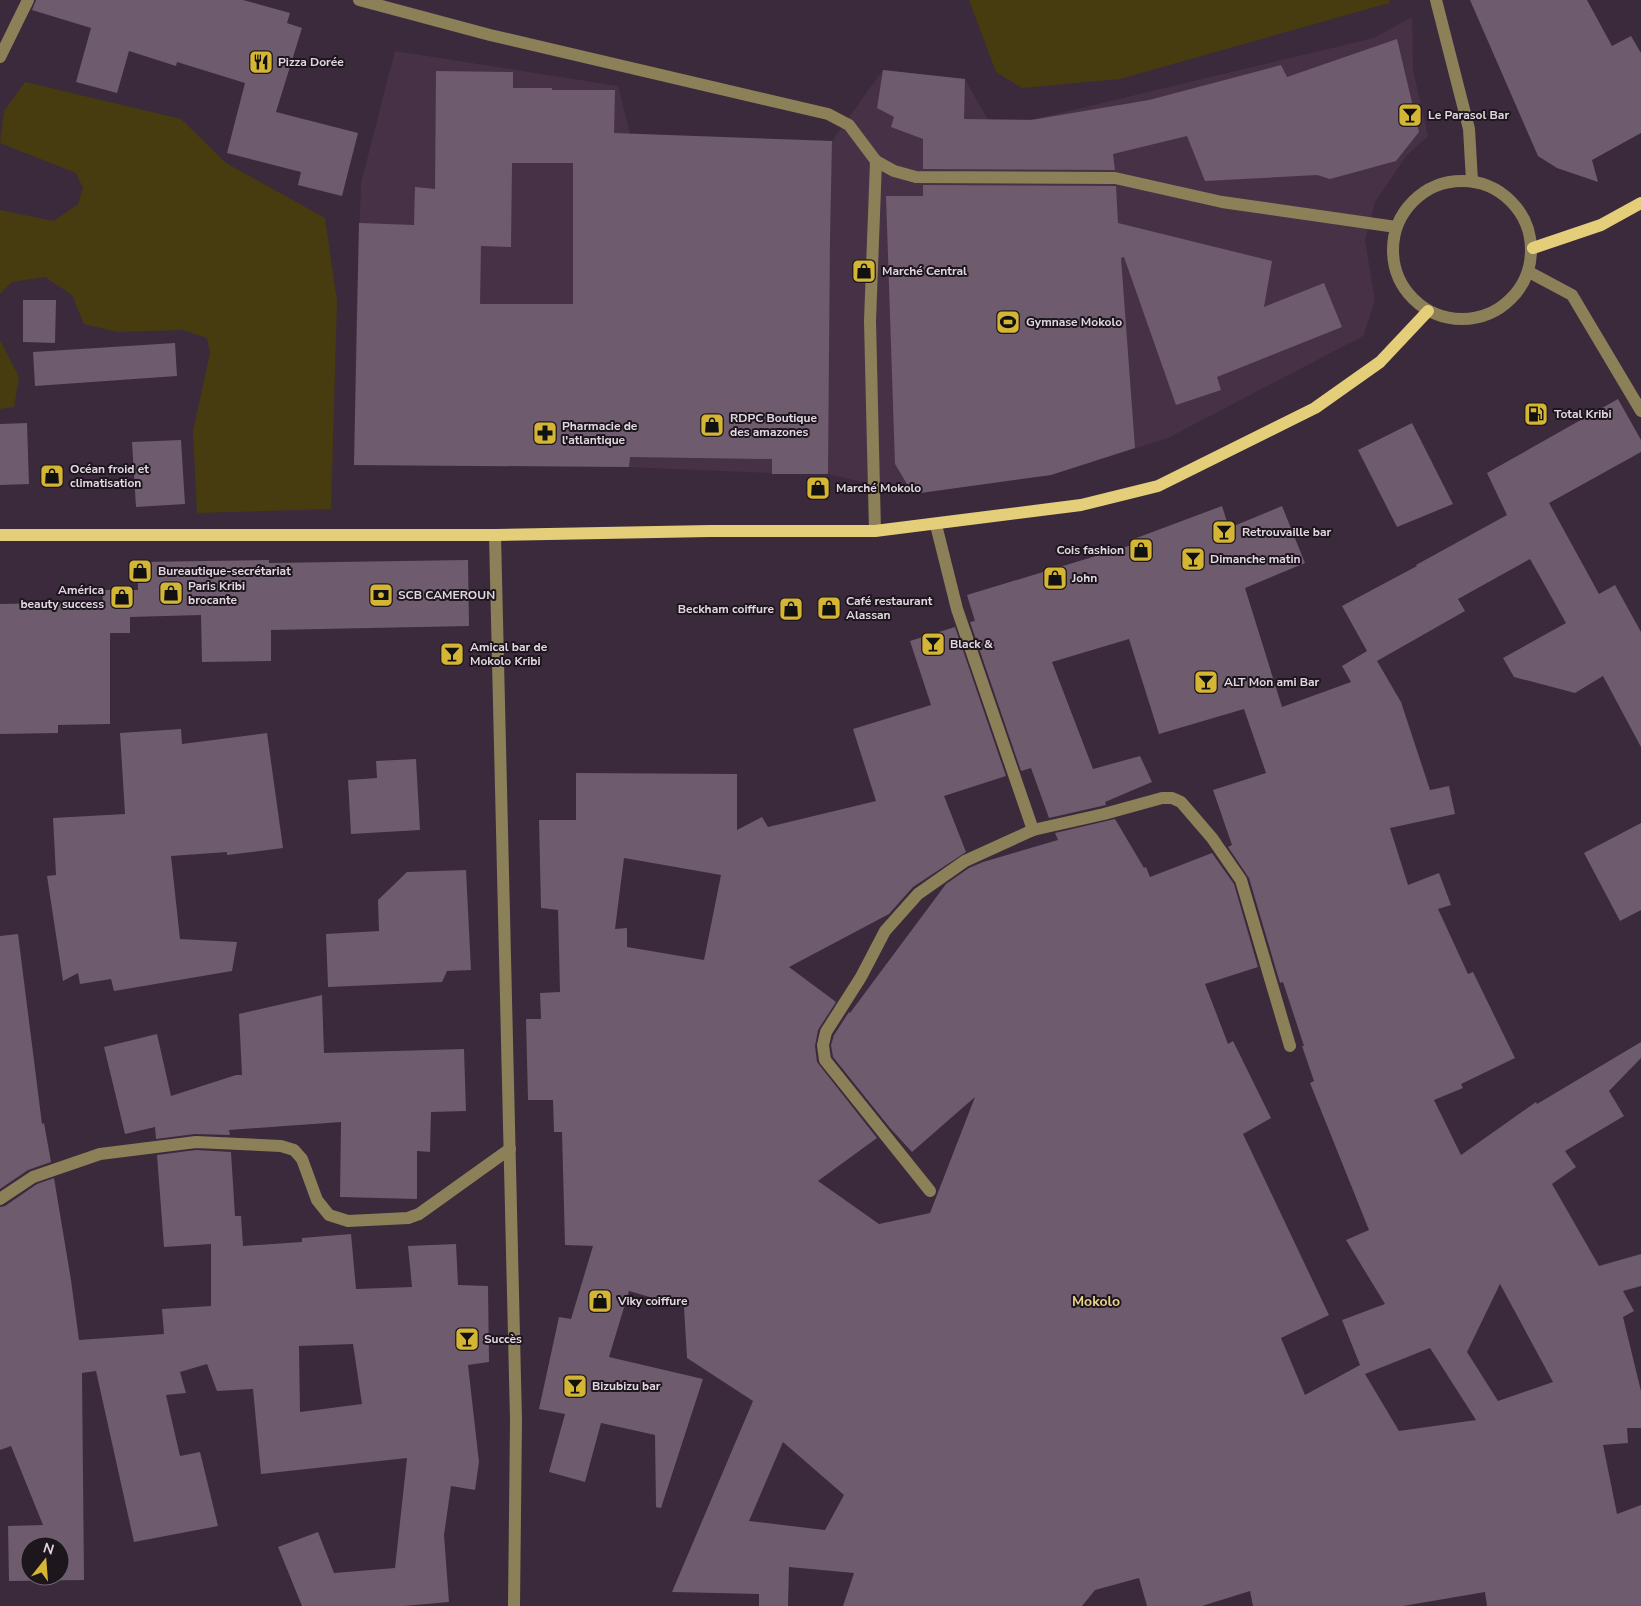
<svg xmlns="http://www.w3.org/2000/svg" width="1641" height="1606" font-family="'Nunito Sans',sans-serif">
  <rect width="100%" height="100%" fill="#3b2a3b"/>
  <!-- built -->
  <polygon fill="#473147" points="1412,17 1413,70 1428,136 1407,155 1375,202 1365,240 1375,301 1363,336 1168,438 1051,475 913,494 828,474 772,473 629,467 354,465 356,320 361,183 395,51 618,86 630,134 832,141 883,70 965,79 988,120 1035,119 1374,38"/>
  <!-- green -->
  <g fill="#473c0f">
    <polygon points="969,0 1389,0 1389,3 1120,79 1022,88 996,72"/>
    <polygon points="25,82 181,119 226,163 325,218 337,301 331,509 197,513 193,431 210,353 207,338 183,330 117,332 84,324 72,295 45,277 12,282 0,294 0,210 54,221 78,204 83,188 76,173 0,143 4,111"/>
    <polygon points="0,340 19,377 14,407 0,409"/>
  </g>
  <!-- building -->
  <g fill="#6e5b6e" fill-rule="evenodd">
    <polygon points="36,0 243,0 290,13 287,23 302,28 276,112 358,133 342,196 298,185 301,172 227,153 245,83 177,62 176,66 129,51 117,93 76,82 91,28 32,10"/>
    <polygon points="1470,0 1587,0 1612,46 1631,36 1641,53 1641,133 1592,160 1598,182 1557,168 1538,156"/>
    <polygon points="1397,39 1419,132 1396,161 1330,179 1317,175 1205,181 1187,136 1113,154 1115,170 923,169 923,139 891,127 894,117 877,108 883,70 965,79 964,119 1031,120 1149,100 1281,65 1287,77"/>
    <path d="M 436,71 L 513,72 L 513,88 L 552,88 L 552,90 L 615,90 L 614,133 L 832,141 L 830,237 L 828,474 L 772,474 L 772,459 L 630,457 L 629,467 L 354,465 L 359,223 L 414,225 L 415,187 L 435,189 ZM 512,163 L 573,163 L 573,304 L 480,304 L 481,246 L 511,247 Z"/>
    <polygon points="923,185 1116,186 1118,223 1272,261 1264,307 1324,283 1342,327 1217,377 1221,390 1176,405 1124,257 1121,258 1135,448 1051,475 913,494 895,464 886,196 923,196"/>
    <polygon points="23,300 56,300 55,343 23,342"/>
    <polygon points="175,343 177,376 35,386 33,352"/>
    <path d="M 1618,399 L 1641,440 L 1641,452 L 1549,503 L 1599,594 L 1615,585 L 1641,632 L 1641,747 L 1603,676 L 1575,693 L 1514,677 L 1503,658 L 1566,623 L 1530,559 L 1458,599 L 1465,611 L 1377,661 L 1401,702 L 1430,790 L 1449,786 L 1455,814 L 1390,828 L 1408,885 L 1439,873 L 1451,905 L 1438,909 L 1468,974 L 1473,972 L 1515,1058 L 1461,1084 L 1463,1088 L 1434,1100 L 1461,1155 L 1536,1102 L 1537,1104 L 1641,1042 L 1641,1058 L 1609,1091 L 1624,1116 L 1565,1151 L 1576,1167 L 1552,1184 L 1599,1266 L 1641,1254 L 1641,1286 L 1623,1291 L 1634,1311 L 1623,1317 L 1641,1391 L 1641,1428 L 1627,1428 L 1628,1443 L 1603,1445 L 1617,1514 L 1641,1505 L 1641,1606 L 1487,1606 L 1485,1592 L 1403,1606 L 1253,1606 L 1250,1591 L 1202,1606 L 1147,1606 L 1139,1578 L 1095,1590 L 1082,1606 L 843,1606 L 854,1573 L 789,1567 L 788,1606 L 759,1606 L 759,1594 L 672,1592 L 753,1401 L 687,1358 L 684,1307 L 629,1291 L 609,1357 L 703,1379 L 661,1508 L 656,1507 L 655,1435 L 601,1423 L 585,1482 L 549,1472 L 565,1414 L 539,1409 L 559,1317 L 571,1319 L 593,1246 L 565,1245 L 562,1132 L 554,1132 L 553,1100 L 528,1100 L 526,1019 L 541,1019 L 540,993 L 560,992 L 558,910 L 541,908 L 539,820 L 576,820 L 576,773 L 737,774 L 737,830 L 762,817 L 768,827 L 876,801 L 853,729 L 931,705 L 910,641 L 955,627 L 1006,776 L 944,796 L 966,852 L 913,887 L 889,914 L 789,967 L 836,1002 L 818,1030 L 815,1046 L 817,1062 L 877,1138 L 818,1181 L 879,1224 L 930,1213 L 975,1097 L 912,1152 L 890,1128 L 833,1057 L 831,1045 L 834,1035 L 849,1012 L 850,1013 L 946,884 L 969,868 L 983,862 L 1058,840 L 1055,833 L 1115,819 L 1144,868 L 1146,867 L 1150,877 L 1212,853 L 1234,884 L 1258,967 L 1205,984 L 1228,1044 L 1233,1041 L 1271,1118 L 1243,1134 L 1329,1315 L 1281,1338 L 1305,1395 L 1360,1365 L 1342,1320 L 1385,1304 L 1346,1240 L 1369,1230 L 1310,1083 L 1314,1081 L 1302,1046 L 1304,1046 L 1283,982 L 1280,983 L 1249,878 L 1228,847 L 1232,845 L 1213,790 L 1266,773 L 1244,709 L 1159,734 L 1129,639 L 1052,662 L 1093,769 L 1140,756 L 1152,782 L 1105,802 L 1106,805 L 1049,818 L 1031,768 L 1021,771 L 970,622 L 975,621 L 967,595 L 1132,545 L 1131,540 L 1222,506 L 1229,528 L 1282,506 L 1305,563 L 1245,588 L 1282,707 L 1351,682 L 1342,666 L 1367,651 L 1342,606 L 1417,566 L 1416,565 L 1507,515 L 1487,473 ZM 624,858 L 721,875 L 704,960 L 627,947 L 627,928 L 615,929 ZM 1500,1284 L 1553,1382 L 1498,1401 L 1467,1352 ZM 1430,1348 L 1476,1420 L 1399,1431 L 1365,1374 ZM 783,1442 L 844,1495 L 825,1530 L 749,1521 Z"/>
    <polygon points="27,423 29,484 0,485 0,424"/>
    <polygon points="1412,423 1453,504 1397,527 1358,450"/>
    <polygon points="181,440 185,504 136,507 132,442"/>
    <polygon points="269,560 269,563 468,560 469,626 271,630 271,661 202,662 201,615 130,617 130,633 110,633 110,724 58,725 58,733 0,734 0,604 103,602 102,590 138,590 138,562"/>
    <polygon points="181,729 182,744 267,733 283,848 227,855 227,852 171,856 180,939 237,942 232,971 114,991 111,979 80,984 78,973 63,981 47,876 56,875 53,818 125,814 120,733"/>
    <polygon points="416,759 420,830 351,834 348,780 377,778 376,761"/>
    <polygon points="1641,823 1641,910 1620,921 1584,853"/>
    <polygon points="466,870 471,970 447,971 442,982 328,987 326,934 379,931 378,900 407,872"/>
    <polygon points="18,934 42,1124 44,1123 51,1162 28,1170 0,1189 0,936"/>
    <polygon points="322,995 324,1053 464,1049 466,1111 431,1112 430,1152 417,1151 417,1199 340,1197 341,1122 229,1130 230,1135 195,1134 156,1139 155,1127 125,1134 104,1047 157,1034 171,1096 236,1075 242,1075 239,1014"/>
    <path d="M 196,1150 L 231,1152 L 235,1216 L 241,1216 L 243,1246 L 302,1242 L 302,1238 L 351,1234 L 356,1289 L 412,1287 L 408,1246 L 456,1244 L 458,1285 L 488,1286 L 489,1362 L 468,1365 L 479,1462 L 475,1490 L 451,1486 L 444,1535 L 449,1602 L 404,1606 L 302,1606 L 278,1547 L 318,1532 L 334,1573 L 395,1568 L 407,1458 L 261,1474 L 253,1389 L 217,1391 L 207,1364 L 180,1372 L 186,1393 L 166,1395 L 180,1456 L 200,1452 L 218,1526 L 134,1542 L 96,1371 L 82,1373 L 84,1580 L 9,1581 L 8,1526 L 43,1525 L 11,1446 L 0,1450 L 0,1207 L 5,1206 L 37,1184 L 54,1178 L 71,1280 L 79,1340 L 164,1334 L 162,1309 L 211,1306 L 211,1244 L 164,1247 L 157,1155 ZM 353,1344 L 362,1404 L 300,1412 L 299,1346 ZM 30,1546 L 60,1546 L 60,1576 L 30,1576 Z"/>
  </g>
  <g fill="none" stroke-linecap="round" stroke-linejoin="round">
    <!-- minor -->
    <g stroke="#8b8058" stroke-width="12">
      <polyline points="359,0 490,35 828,114 849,125 876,161 894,171 916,177 1115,178 1222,202 1396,227"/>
      <polyline points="1436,0 1469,129 1472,181"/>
      <polyline points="0,57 28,0"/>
      <circle cx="1462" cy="250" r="69"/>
      <polyline points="1529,272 1572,295 1641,411"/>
      <polyline points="936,525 957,609 1033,830"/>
      <polyline points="875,531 870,321 876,161"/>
      <polyline points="495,535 516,1420 514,1606"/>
      <polyline points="930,1191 825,1060 823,1045 826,1032 861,977 885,931 918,894 965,861 1033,830 1104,814 1162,798 1172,798 1181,802 1212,838 1241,880 1290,1046"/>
      <polyline points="0,1199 33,1177 100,1154 196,1142 281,1146 294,1150 302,1159 317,1200 329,1215 348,1221 408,1218 419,1214 510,1149"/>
    </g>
    <!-- major -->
    <g stroke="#e5ce79" stroke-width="12">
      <polyline points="1533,248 1601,225 1641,203"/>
      <polyline points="0,535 495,535 710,531 875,531 1081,505 1158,486 1315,408 1380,362 1428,311"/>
    </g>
  </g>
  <!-- icons -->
  <defs>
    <g id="restaurant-square" transform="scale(1.25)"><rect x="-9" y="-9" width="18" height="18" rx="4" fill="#d5b534" stroke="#1d161d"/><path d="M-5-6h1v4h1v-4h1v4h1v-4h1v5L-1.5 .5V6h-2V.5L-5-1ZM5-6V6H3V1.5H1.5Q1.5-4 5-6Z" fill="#111"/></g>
    <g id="bar-square" transform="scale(1.25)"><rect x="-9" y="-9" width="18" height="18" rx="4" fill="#d5b534" stroke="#1d161d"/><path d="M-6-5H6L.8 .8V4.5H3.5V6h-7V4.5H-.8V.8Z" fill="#111"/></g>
    <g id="shop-square" transform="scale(1.25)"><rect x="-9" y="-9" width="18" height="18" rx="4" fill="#d5b534" stroke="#1d161d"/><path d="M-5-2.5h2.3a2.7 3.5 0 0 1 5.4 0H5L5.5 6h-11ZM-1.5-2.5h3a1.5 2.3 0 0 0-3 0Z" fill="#111"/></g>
    <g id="stadium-square" transform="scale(1.25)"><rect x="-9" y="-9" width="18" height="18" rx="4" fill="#d5b534" stroke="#1d161d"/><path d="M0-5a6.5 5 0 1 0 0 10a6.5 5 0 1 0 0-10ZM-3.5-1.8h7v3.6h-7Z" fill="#111"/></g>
    <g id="fuel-square" transform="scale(1.25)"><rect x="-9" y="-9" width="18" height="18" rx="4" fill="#d5b534" stroke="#1d161d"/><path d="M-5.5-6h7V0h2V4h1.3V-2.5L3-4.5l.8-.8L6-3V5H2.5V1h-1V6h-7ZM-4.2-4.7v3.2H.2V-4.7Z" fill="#111"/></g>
    <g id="pharmacy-square" transform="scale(1.25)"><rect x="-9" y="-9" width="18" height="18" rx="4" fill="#d5b534" stroke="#1d161d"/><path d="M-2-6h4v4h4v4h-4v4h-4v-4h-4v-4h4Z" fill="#111"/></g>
    <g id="bank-square" transform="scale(1.25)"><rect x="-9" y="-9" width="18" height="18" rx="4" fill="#d5b534" stroke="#1d161d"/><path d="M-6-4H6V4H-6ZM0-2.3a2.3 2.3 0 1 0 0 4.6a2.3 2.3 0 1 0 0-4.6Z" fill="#111"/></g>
  </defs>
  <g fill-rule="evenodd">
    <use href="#restaurant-square" x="261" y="62"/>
    <use href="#bar-square" x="1410" y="115"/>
    <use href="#shop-square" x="864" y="271"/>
    <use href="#stadium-square" x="1008" y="322"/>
    <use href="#fuel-square" x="1536" y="414"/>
    <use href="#shop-square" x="712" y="425"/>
    <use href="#pharmacy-square" x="545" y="433"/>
    <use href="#shop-square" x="52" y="476"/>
    <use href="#shop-square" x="818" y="488"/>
    <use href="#bar-square" x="1224" y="532"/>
    <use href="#shop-square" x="1141" y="550"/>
    <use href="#bar-square" x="1193" y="559"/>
    <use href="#shop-square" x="140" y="571"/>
    <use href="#shop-square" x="1055" y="578"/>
    <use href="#shop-square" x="171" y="593"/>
    <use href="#bank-square" x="381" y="595"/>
    <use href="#shop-square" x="122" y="597"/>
    <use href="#shop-square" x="829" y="608"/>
    <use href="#shop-square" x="791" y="609"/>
    <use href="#bar-square" x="933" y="644"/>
    <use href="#bar-square" x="452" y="654"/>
    <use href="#bar-square" x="1206" y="682"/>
    <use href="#shop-square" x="600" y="1301"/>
    <use href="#bar-square" x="467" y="1339"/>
    <use href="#bar-square" x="575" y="1386"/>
  </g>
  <g text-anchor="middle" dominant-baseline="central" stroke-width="4" stroke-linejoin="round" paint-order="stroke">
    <!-- poi labels -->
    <g font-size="12" font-weight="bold" fill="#e2d7e2" stroke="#1d161d" text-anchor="start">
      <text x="278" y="62">Pizza Dorée</text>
      <text x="1428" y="115">Le Parasol Bar</text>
      <text x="882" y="271">Marché Central</text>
      <text x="1026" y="322">Gymnase Mokolo</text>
      <text x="1554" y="414">Total Kribi</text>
      <text x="730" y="418">RDPC Boutique<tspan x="730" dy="14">des amazones</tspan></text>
      <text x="562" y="426">Pharmacie de<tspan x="562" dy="14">l'atlantique</tspan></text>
      <text x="70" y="469">Océan froid et<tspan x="70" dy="14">climatisation</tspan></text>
      <text x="836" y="488">Marché Mokolo</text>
      <text x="1242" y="532">Retrouvaille bar</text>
      <text x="1124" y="550" text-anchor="end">Cois fashion</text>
      <text x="1210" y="559">Dimanche matin</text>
      <text x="158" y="571">Bureautique-secrétariat</text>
      <text x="1072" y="578">John</text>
      <text x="188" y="586">Paris Kribi<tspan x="188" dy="14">brocante</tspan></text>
      <text x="104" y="590" text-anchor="end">América<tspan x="104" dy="14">beauty success</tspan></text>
      <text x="398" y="595">SCB CAMEROUN</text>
      <text x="846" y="601">Café restaurant<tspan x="846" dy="14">Alassan</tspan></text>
      <text x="774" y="609" text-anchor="end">Beckham coiffure</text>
      <text x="950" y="644">Black &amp;</text>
      <text x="470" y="647">Amical bar de<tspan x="470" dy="14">Mokolo Kribi</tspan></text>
      <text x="1224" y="682">ALT Mon ami Bar</text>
      <text x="618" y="1301">Viky coiffure</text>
      <text x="484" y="1339">Succès</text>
      <text x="592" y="1386">Bizubizu bar</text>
    </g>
    <!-- neighbourhood labels -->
    <g font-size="14" font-weight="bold" fill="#ead587" stroke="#1d161d">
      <text x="1096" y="1301">Mokolo</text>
    </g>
  </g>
  <!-- north arrow -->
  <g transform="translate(45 1561) rotate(17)"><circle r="24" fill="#1d161d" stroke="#6c636c"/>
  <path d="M0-4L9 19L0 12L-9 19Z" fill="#d5b534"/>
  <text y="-8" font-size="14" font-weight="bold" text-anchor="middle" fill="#e2d7e2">N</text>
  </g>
</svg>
